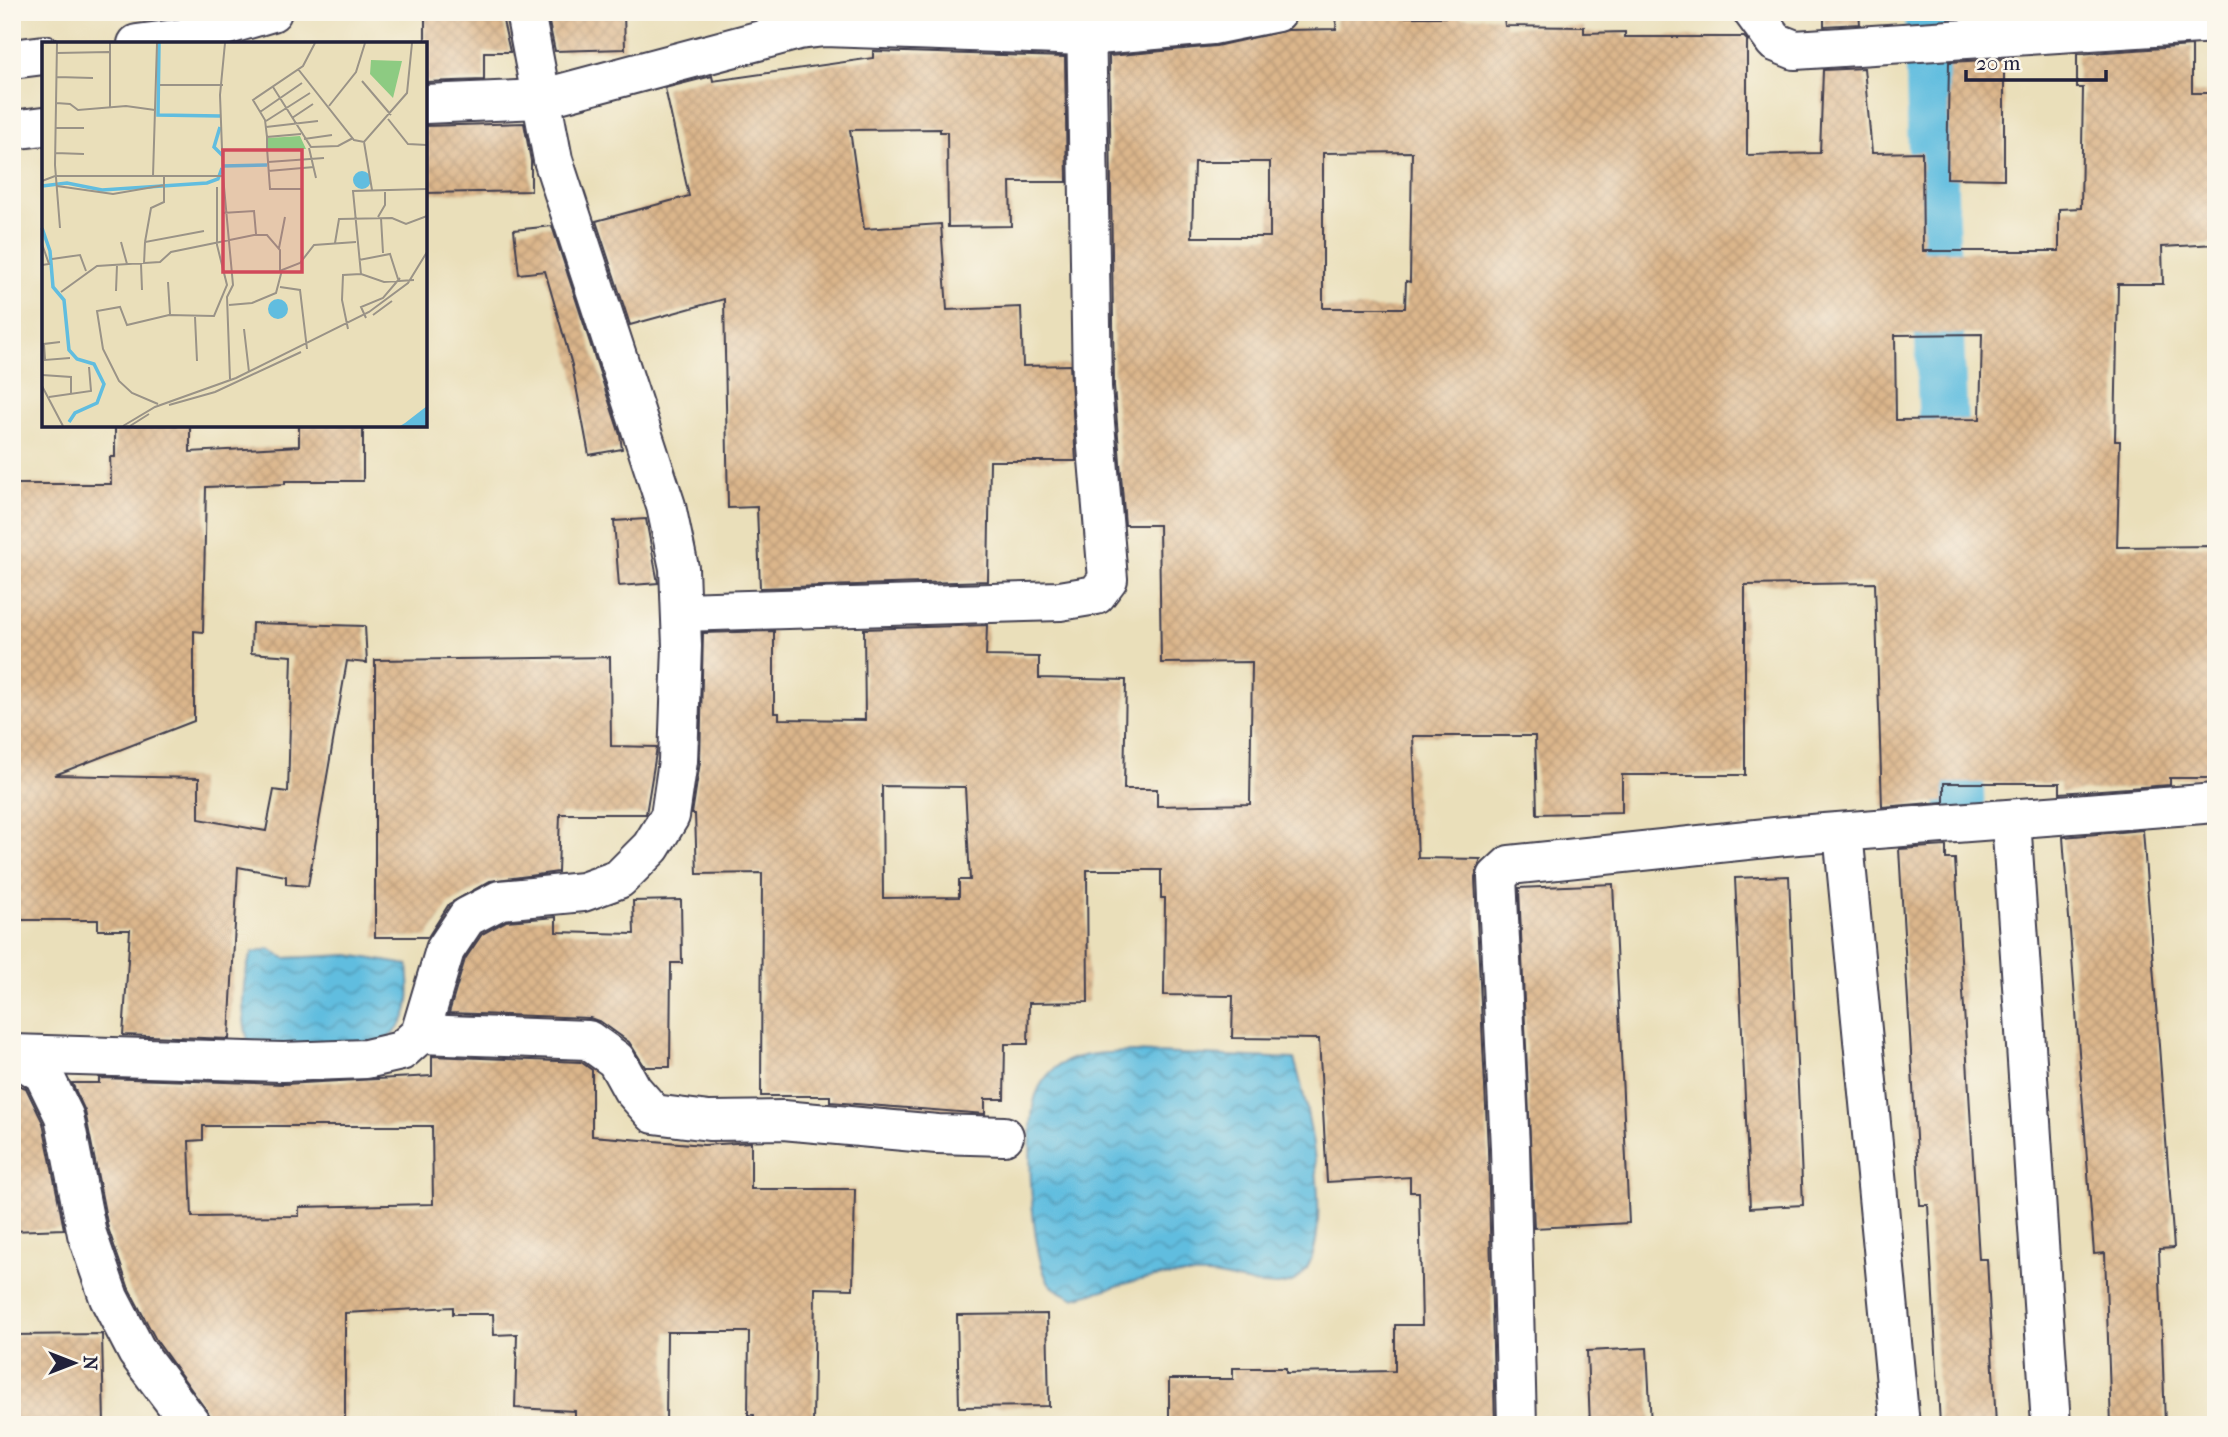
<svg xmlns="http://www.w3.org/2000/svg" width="2228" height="1437" font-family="'IM FELL French Canon',serif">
  <defs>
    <pattern id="water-waves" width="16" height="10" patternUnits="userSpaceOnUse" patternTransform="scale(1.75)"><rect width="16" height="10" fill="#61bddf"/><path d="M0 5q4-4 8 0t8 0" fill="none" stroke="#5099b6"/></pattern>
    <pattern id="building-cross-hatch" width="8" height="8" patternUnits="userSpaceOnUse" patternTransform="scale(1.75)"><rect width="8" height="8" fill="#dbb68b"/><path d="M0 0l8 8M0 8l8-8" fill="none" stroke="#bc9c79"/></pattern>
  </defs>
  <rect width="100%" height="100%" fill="#fbf7ec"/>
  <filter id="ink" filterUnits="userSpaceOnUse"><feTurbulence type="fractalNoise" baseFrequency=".0143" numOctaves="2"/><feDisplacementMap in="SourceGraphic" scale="14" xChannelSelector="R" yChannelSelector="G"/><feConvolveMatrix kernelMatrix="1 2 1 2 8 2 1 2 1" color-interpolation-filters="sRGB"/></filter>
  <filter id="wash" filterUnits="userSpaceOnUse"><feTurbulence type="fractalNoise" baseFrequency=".00686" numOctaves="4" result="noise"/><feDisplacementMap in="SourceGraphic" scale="28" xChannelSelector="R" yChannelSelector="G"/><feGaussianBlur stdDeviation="1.57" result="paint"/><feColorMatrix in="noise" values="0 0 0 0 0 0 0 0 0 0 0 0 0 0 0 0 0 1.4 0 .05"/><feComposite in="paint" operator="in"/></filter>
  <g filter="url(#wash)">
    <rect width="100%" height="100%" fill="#eadfba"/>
    <!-- water -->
    <g fill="url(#water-waves)" stroke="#42708d" stroke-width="2">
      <path d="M 269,949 L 285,958 L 349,955 L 408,965 C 411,1000 413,1024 380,1043 L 260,1048 L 248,1041 C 241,1015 241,978 252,953 Z"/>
      <path d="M 1132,1052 L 1294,1059 C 1307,1099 1344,1265 1289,1283 C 1263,1291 1235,1277 1209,1275 C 1195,1274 1180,1275 1166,1276 C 1134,1278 1105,1291 1073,1298 C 1066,1294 1055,1290 1050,1284 C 1030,1258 1025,1126 1036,1095 C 1040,1084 1046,1076 1054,1069 C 1074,1052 1108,1053 1132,1052 Z"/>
    </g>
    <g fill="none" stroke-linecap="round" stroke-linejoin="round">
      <!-- canal -->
      <g stroke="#61bddf" stroke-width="49">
        <polyline points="1929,12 1934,211 1946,487"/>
        <polyline points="1957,717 1960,805"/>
      </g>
    </g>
    <g id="blocks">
      <!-- building -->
      <g fill="url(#building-cross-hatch)" fill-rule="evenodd">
        <polygon points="425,12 501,12 510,52 484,52 484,80 425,82"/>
        <polygon points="624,12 625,49 555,51 547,13"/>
        <path d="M 1337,12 L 1375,12 L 1375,17 L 1504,17 L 1505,26 L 1584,27 L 1584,33 L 1625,32 L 1625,37 L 1744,37 L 1747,40 L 1747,155 L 1820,153 L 1823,70 L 1864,68 L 1872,153 L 1922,152 L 1923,251 L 2059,251 L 2059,209 L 2081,208 L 2083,88 L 2077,88 L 2077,54 L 2192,46 L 2192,93 L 2216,93 L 2216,244 L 2162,247 L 2163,284 L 2118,284 L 2115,441 L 2120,441 L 2117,547 L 2216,546 L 2216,778 L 2170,778 L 2170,785 L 2060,793 L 2060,783 L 1944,783 L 1944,802 L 1882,807 L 1875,583 L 1745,585 L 1745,775 L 1622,775 L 1622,812 L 1537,814 L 1535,736 L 1413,736 L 1418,858 L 1481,859 L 1475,878 L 1488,1149 L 1495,1425 L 1169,1425 L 1169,1379 L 1233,1379 L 1233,1368 L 1286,1368 L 1286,1373 L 1395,1371 L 1395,1325 L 1422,1325 L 1419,1192 L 1410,1192 L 1410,1177 L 1327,1182 L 1319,1039 L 1232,1038 L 1233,996 L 1164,995 L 1165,898 L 1161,898 L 1161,870 L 1087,870 L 1088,1002 L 1029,1003 L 1028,1044 L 1005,1044 L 1004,1099 L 985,1099 L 985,1114 L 830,1102 L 830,1096 L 761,1096 L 762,873 L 697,874 L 695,814 L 692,814 L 700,762 L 703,633 L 774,631 L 774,713 L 779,713 L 779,719 L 865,720 L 864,629 L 987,625 L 986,656 L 1039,657 L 1039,678 L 1126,680 L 1124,789 L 1157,789 L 1157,806 L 1250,804 L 1252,662 L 1161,663 L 1159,525 L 1125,525 L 1114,386 L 1109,56 L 1216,46 L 1288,30 L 1336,29 ZM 1412,152 L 1410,282 L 1406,281 L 1405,308 L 1323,308 L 1323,153 ZM 1194,162 L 1270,162 L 1270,237 L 1192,237 ZM 1982,334 L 1980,419 L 1896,420 L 1895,335 ZM 882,786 L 965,787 L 970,880 L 959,880 L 959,897 L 883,898 Z"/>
        <polygon points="1824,12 1859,12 1860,24 1824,26"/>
        <polygon points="873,51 1065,57 1067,182 1010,182 1011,226 948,227 947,132 940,132 940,129 850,130 864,229 941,224 947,310 1021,307 1023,366 1070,365 1076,461 990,461 988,581 760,588 757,507 728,508 724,299 630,325 596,221 689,196 665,88 712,76 713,81 873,58"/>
        <polygon points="2004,59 2004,179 1947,178 1949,62"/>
        <polygon points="524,123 531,161 531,191 425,193 425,126"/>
        <polygon points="552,226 620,435 622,449 589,455 572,365 545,271 519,274 514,230"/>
        <polygon points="115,425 190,425 190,452 299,446 299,425 363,425 363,481 285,481 285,484 206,487 203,632 194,631 194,721 55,775 199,778 199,819 266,831 274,790 288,792 292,656 251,653 252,623 365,626 367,663 347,661 308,886 286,884 286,876 238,867 229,1039 123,1035 130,930 98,930 98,920 12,920 12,613 17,484 111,484 110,457 115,457"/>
        <polygon points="646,519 658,583 619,586 614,521"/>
        <polygon points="610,657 611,746 657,747 646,814 560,814 558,872 490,881 449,904 428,937 375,937 375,660"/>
        <polygon points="2143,830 2174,1248 2159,1249 2165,1425 2111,1425 2105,1253 2094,1254 2063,837"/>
        <polygon points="1946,846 1946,859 1955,859 1979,1259 1987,1259 1996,1425 1940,1425 1928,1205 1920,1205 1899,849"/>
        <polygon points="1789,876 1803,1205 1750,1208 1735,878"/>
        <polygon points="1613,884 1629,1223 1534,1228 1519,888"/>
        <polygon points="681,900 682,963 671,963 670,1067 645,1067 629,1042 601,1022 590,1018 449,1013 465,959 482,934 506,921 556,917 556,932 634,934 633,901"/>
        <path d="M 432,1056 L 581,1062 L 592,1070 L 592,1136 L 704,1145 L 751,1142 L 751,1189 L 855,1189 L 853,1289 L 815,1288 L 813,1425 L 754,1425 L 754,1415 L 748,1415 L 749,1332 L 667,1332 L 666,1425 L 575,1425 L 575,1411 L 515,1408 L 517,1334 L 494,1335 L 493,1314 L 453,1314 L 453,1307 L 345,1313 L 345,1425 L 219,1425 L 213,1420 L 156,1340 L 129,1289 L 108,1228 L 85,1111 L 72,1083 L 99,1083 L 99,1078 L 284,1084 L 432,1076 ZM 203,1126 L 432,1126 L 433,1204 L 299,1207 L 299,1216 L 192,1217 L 189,1141 L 203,1140 Z"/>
        <polygon points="12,1083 26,1088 43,1123 64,1229 12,1231"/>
        <polygon points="1047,1314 1049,1406 959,1407 957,1315"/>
        <polygon points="102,1334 104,1425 12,1425 12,1335"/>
        <polygon points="1647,1348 1651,1425 1590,1425 1587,1351"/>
      </g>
    </g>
  </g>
  <g filter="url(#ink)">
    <use href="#blocks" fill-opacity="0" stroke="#403e4e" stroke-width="2"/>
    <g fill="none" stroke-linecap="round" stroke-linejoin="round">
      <!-- minor casing -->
      <g stroke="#403e4e" stroke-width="42">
        <g id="minor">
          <polyline points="1753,12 1775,42 1795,50 2216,23"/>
          <polyline points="137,44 183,38 272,12"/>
          <polyline points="12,59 44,55"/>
          <polyline points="425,104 540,99 799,30 825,27 1086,36 1212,25 1277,12"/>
          <polyline points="12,130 44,126"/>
          <polyline points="681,612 1060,601 1096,595 1108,579 1092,387 1086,12"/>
          <polyline points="2011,819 2051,1425"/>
          <polyline points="1843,832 1900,1425"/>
          <polyline points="420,1034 588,1040 616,1060 632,1089 654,1114 709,1121 783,1120 937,1134 1004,1136"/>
          <polyline points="12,1054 283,1062 366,1059 401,1051 420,1034 445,950 467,917 500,900 583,892 619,879 651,847 670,816 678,761 682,646 679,568 666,506 553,160 525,12"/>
          <polyline points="12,1054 43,1073 64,1116 87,1234 109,1298 137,1352 192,1425"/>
          <polyline points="1517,1425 1510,1148 1497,877 1510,865 1785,836 2216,803"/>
        </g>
      </g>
      <!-- minor -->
      <use href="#minor" stroke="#fff" stroke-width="38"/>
    </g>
  </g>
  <!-- overview -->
  <g transform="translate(42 42)">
    <rect width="385" height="385" fill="#eadfba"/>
    <path d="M 329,18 L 360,19 L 351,56 L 328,32 ZM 258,94 L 264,107 L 226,107 L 226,96 Z" fill="#8dcb82"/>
    <path d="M311 138a9 9 0 1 1 18 0a9 9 0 1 1-18 0ZM226 267a10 10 0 1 1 20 0a10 10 0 1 1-20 0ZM 385,364 L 385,384 L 358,384 L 363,381 Z" fill="#61bddf"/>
    <path fill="none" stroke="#61bddf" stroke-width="3.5" d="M 117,1 L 116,73 L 178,74M 178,85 L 172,105 L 181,114M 180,124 L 225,123M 0,144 L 25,141 L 60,148 L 165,141 L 176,137 L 180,126M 0,186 L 8,209 L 11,245 L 22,258 L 27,308 L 35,317 L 52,322 L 62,342 L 55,361 L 33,371 L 27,380"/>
    <path fill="none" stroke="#9a9387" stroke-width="2" d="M 15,1 L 13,123 L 18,186M 68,1 L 68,66M 15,11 L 67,10M 256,27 L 312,98 L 322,100 L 365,51 L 370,1M 15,35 L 51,36M 320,39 L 349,73M 118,43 L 181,43M 231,45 L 269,105 L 296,104 L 311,96M 14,61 L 28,62 L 36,68 L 84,64 L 113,68M 287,64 L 314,30 L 323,1M 218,70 L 260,41M 250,76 L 271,62M 346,77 L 366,102 L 385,103M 224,79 L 268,51M 224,85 L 276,79M 14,86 L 42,86M 259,92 L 225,95 L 225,106 L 228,147 L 260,147M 225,95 L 223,78 L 211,58 L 261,24 L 273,1M 262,97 L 290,93M 322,100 L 330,148M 267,106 L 274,136M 13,111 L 42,112M 226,120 L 282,116M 226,129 L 272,125M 111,134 L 115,1M 181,134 L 178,53 L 183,1M 0,139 L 13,134 L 181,134 L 191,243 L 185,255 L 188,337M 15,144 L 71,152 L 123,143M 180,171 L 212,169 L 214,192M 336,175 L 343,163 L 343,148M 339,176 L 341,211M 79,200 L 85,222M 103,200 L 109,166 L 122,160 L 122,134M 293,201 L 297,177 L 350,176 L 364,182 L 385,174M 0,202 L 7,222 L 0,223M 237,206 L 243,175M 10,217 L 38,213 L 44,229M 317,218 L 348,212 L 356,237M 99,222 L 100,248M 102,222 L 103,200 L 162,189M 372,238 L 342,240 L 319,232 L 311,149 L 385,147M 126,240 L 128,272M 238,245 L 258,248 L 265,307M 74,249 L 75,223M 19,250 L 55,224 L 118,220 L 129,210 L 212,193 L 225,193 L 238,208 L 238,230M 187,263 L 210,261 L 234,251 L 240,228 L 258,221 L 272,203 L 314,200M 331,273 L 350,259M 153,275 L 155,319M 324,276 L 319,265 L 341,256 L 358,236M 202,287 L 207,330M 306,287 L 300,258 L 301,233 L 319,232M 18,300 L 2,302 L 3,318 L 28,316M 0,333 L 29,335 L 29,353M 0,344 L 21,384M 7,355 L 49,349 L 47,325M 116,362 L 90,351 L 77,339 L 61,307 L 55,269 L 78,265 L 85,283 L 127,273 L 172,274 L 185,243 L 175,203 L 175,145M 127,363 L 173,350 L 259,310M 81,384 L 113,365 L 194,336 L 327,270 L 366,241 L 385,210M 88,384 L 107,372"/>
    <path fill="#d1495b" fill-opacity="0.15" stroke="#d1495b" stroke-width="3.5" d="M 181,108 L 260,108 L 260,230 L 181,230 Z"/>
    <rect width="385" height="385" fill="none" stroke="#22223b" stroke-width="3.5"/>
  </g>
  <!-- margin -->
  <rect width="2228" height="1437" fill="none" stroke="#fbf7ec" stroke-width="42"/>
  <!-- north arrow -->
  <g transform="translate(74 1363) rotate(90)" stroke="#fbf7ec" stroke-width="5" paint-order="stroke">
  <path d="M0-5L12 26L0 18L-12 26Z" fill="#22223b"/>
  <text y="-10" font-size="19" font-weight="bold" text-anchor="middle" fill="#22223b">N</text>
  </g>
  <!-- scale -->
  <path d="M1966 70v10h140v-10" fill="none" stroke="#22223b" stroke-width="3.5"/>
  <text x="1976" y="70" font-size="21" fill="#22223b" stroke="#fbf7ec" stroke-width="5" paint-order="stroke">20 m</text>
</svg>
